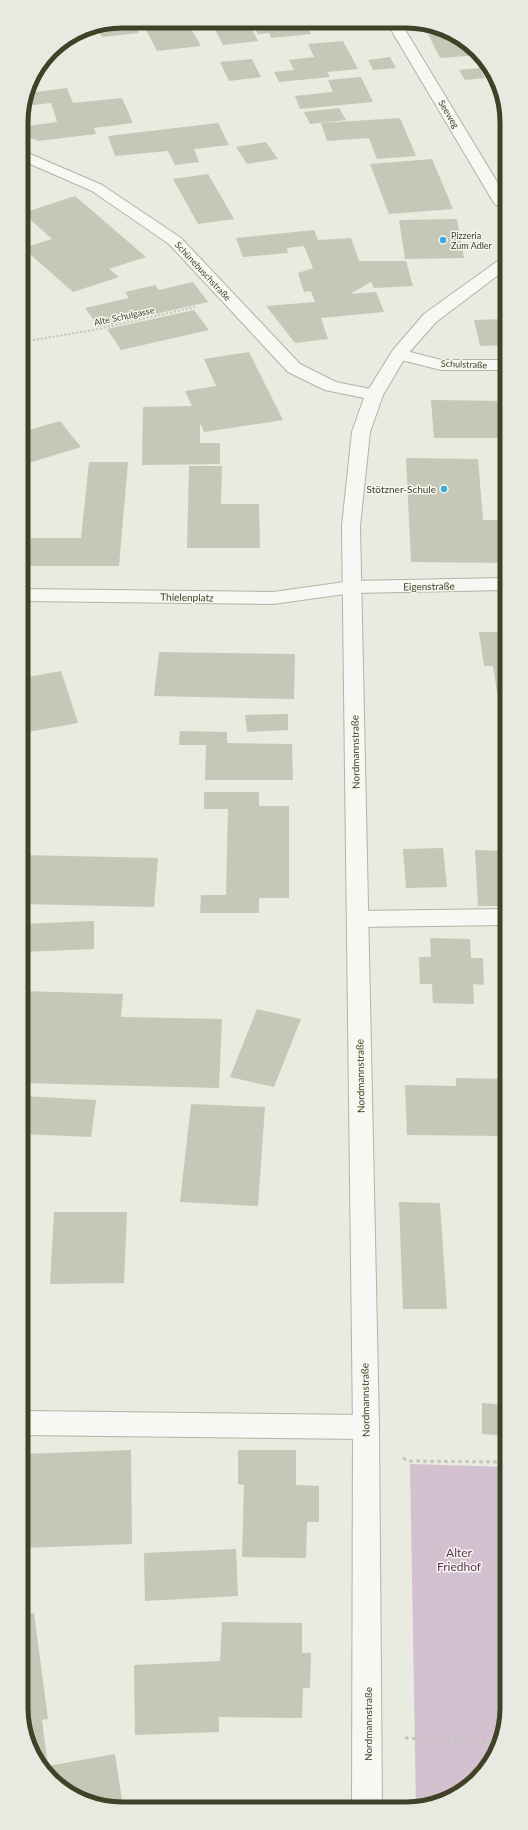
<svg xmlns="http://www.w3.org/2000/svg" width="528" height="1830" font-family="Lato,sans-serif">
  <rect width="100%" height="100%" fill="#e9eae0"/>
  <!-- green -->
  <path fill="#d4c1d0" d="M 410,1464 L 507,1467 L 507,1714 C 504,1724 503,1737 499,1747 C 484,1778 451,1807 416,1807 Z"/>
  <!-- building -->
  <g fill="#c6c7b7">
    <polygon points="122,21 134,21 139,33 102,37 97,26"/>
    <polygon points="176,21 201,22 202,23 189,25 201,46 157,51 144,26"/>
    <polygon points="211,22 248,22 258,41 223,45"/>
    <polygon points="252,22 306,22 311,34 271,38 269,33 258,34"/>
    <polygon points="330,22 366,23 366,24 333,27"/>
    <polygon points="444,33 477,51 479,55 440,58 428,34"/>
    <polygon points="343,41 358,69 327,72 330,77 279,82 274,72 294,70 289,60 314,57 308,44"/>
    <polygon points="390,57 396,68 373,70 368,60"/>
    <polygon points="252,59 261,77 229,81 220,62"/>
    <polygon points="480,68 485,78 465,80 459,70"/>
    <polygon points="361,77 373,102 300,109 295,96 333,92 328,80"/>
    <polygon points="67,88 73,103 122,98 133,123 94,128 96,134 38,141 21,134 21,127 57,122 51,103 24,106 27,93"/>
    <polygon points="339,108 346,120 310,124 304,112"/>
    <polygon points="400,118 416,156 377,159 369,138 327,141 321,123"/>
    <polygon points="218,123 229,145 194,149 199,162 175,165 168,151 115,156 108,136"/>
    <polygon points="266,142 278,159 247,164 236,147"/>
    <polygon points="432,159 453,209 389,214 370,164"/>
    <polygon points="208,174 234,219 198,224 173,179"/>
    <polygon points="75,196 146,257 109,269 119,277 73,292 23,248 52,239 23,213"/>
    <polygon points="457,219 464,258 405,259 399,220"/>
    <polygon points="314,230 318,240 351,238 359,261 406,261 413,286 374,288 371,282 350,294 376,292 384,312 321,318 328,339 295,343 266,306 315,302 311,291 304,292 298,273 313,268 304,246 287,248 288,253 243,257 236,238"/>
    <polygon points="193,282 208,302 99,327 85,308 129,298 125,292 155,285 159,290"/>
    <polygon points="194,310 209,330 121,350 107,329"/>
    <polygon points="505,319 505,345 480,346 474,320"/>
    <polygon points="249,352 283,420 204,432 200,423 200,443 220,443 220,464 142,465 143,407 192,406 185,391 216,386 204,359"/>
    <polygon points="431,400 505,401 505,438 434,438"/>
    <polygon points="60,421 81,447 22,465 22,432"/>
    <polygon points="406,458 478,459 483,520 506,520 506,563 411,562"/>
    <polygon points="89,462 128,462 119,566 27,566 31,538 81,538"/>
    <polygon points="189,466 222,466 221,504 259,504 260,548 187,548"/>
    <polygon points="479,632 506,632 506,697 498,698 493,666 484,666"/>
    <polygon points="159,652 295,654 294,699 154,696"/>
    <polygon points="61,671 78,723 22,733 22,678"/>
    <polygon points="288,714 288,730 247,732 245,715"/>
    <polygon points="180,731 227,732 227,743 292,744 293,780 205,780 206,745 179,745"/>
    <polygon points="204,792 259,792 259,806 289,806 289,898 259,898 259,913 200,913 201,895 226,895 228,809 204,809"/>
    <polygon points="443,848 447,887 406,888 403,849"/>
    <polygon points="475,850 506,851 506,906 478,906"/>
    <polygon points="22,855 158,858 154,907 22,904"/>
    <polygon points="94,921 94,949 22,952 22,924"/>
    <polygon points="430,938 470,939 471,958 483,958 484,985 473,984 474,1004 433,1003 432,984 420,984 419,957 431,957"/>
    <polygon points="22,991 123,994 121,1017 222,1019 219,1088 22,1083"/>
    <polygon points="257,1009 301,1019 274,1087 230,1077"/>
    <polygon points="456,1078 506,1079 506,1136 407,1135 405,1085 456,1086"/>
    <polygon points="22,1096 96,1100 91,1137 22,1134"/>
    <polygon points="191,1104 265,1107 258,1206 180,1202"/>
    <polygon points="399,1202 440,1203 447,1309 403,1309"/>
    <polygon points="54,1212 127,1212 124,1283 50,1284"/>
    <polygon points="482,1403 506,1405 507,1436 482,1434"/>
    <polygon points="131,1450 132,1544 23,1548 23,1454"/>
    <polygon points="238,1450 296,1450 296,1485 319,1486 319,1522 307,1522 306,1558 242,1557 244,1485 238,1484"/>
    <polygon points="236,1549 238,1596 145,1601 144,1553"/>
    <polygon points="34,1613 48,1719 42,1720 48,1766 115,1754 123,1807 103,1807 51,1779 23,1727 23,1615"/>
    <polygon points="222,1622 302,1623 302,1653 311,1653 310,1688 303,1688 302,1718 219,1717 219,1732 135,1735 134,1665 220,1661"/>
  </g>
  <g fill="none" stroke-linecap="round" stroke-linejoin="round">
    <!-- service casing -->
    <g stroke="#b3b4a5" stroke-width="2">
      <g id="service">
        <polygon points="506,909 506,925 358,927 350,925 347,919 350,913 358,911"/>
        <polygon points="23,1411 366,1415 375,1419 379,1427 375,1435 366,1439 23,1435"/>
      </g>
    </g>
    <!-- minor casing -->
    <g stroke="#b3b4a5" stroke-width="2">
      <g id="minor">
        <polygon points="387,23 401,23 505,195 505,210 500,208 494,203"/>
        <polygon points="21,150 102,185 181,238 300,364 336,382 380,391 383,395 380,399 374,400 325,390 288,372 169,244 92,191 21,160"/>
        <polygon points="399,349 441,360 505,360 505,370 441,370 393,358 391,354 393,350"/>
        <polygon points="506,578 506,590 352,593 273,604 22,601 22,589 273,592 352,581"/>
      </g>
    </g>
    <!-- tertiary casing -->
    <g stroke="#b3b4a5" stroke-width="2">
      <polygon id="tertiary" points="505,258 505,270 436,322 406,356 383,395 370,432 360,526 379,1427 382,1807 352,1807 353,1427 342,526 352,432 365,395 393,350 424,314 499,260"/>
    </g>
    <!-- path-far1 -->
    <polyline stroke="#c4c5ba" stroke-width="2" stroke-dasharray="2 2" stroke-linecap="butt" points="21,342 94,330 195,307"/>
    <!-- path -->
    <g stroke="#c4c5ba" stroke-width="3" stroke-dasharray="3.5 3.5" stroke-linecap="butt">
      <polyline points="403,1458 409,1461 507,1462"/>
      <polyline points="405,1738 496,1743"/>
      <polyline points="498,1748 496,1743 506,1718"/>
    </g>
    <!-- service -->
    <use href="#service" fill="#f7f8f3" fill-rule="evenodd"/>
    <!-- minor -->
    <use href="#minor" fill="#f7f8f3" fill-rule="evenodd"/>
    <!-- tertiary -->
    <use href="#tertiary" fill="#f7f8f3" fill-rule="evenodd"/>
  </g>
  <!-- markers -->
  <g fill="#40a9d4" stroke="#f7f7f0" stroke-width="1.5">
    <circle cx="443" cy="240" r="4"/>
    <circle cx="444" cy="489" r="4"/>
  </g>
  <g text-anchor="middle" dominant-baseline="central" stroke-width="3" stroke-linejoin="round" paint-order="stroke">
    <!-- far-street labels -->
    <g font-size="9" fill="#404228" stroke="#f7f7f0">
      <text transform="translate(449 114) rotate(59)">Seeweg</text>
      <text transform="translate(203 271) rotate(47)">Schünebuschstraße</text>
      <text transform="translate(124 316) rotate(-12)">Alte Schulgasse</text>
      <text transform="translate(464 364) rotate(2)">Schulstraße</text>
    </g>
    <!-- far-poi labels -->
    <g font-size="9" fill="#404228" stroke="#f7f7f0" text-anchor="start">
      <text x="451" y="235">Pizzeria<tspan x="451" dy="10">Zum Adler</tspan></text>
    </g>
    <!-- poi labels -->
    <g font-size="10" fill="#404228" stroke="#f7f7f0" text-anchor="end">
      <text x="436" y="489">Stötzner-Schule</text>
    </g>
    <!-- street labels -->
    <g font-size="10" fill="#404228" stroke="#f7f7f0">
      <text transform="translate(429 586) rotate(-1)">Eigenstraße</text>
      <text transform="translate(187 597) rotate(1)">Thielenplatz</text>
      <text transform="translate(355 752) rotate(-91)">Nordmannstraße</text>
      <text transform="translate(360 1076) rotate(-91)">Nordmannstraße</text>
      <text transform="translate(365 1400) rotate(-91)">Nordmannstraße</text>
      <text transform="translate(368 1724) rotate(-90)">Nordmannstraße</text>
    </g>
    <!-- near-park labels -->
    <g font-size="12" fill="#5e3454" stroke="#f7f7f0">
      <text x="459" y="1552">Alter<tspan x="459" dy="14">Friedhof</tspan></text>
    </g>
  </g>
  <!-- crop -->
  <path d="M0 0H528V1830H0ZM122 28H406A94 94 0 0 1 500 122V1708A94 94 0 0 1 406 1802H122A94 94 0 0 1 28 1708V122A94 94 0 0 1 122 28Z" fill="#e8e9e0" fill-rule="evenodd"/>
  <path fill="none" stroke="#404228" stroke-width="5" d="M122 28H406A94 94 0 0 1 500 122V1708A94 94 0 0 1 406 1802H122A94 94 0 0 1 28 1708V122A94 94 0 0 1 122 28Z"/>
</svg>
